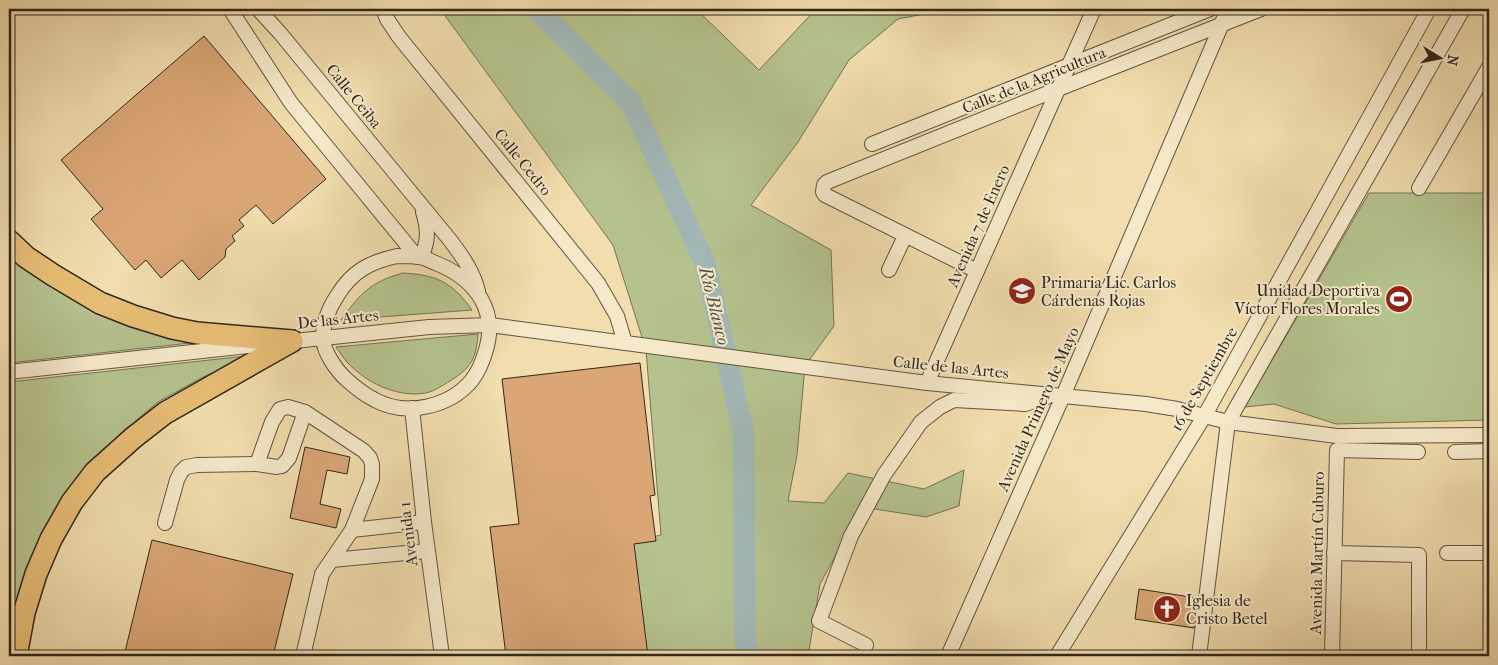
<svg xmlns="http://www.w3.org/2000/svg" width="1498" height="665" font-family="'IM FELL French Canon',serif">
  <rect width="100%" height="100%" fill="#f1ddad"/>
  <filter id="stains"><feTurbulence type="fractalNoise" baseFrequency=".004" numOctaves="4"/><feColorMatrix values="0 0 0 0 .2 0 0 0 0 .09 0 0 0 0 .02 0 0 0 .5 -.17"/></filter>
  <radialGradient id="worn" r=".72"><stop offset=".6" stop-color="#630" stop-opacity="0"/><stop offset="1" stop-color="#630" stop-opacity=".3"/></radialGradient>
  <!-- green -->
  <g fill="#b5c28e" stroke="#727456">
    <polygon points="440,9 696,9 759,70 816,9 950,9 898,19 849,60 798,142 751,205 831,250 834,326 805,366 797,455 788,501 824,503 848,473 924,489 964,470 959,506 926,517 862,507 820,584 809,650 820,656 647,656 630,542 661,535 646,350 613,245"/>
    <polygon points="1369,193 1489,193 1489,420 1336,424 1274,404 1245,407"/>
    <polygon points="9,249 199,342 9,363"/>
    <path d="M 403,273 C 437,275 452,282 472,310 L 341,320 C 360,294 370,282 403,273 Z"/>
    <path d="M 478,334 C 476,359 472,367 450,381 C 443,385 435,391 426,393 C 398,398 366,383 347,362 C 343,358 340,352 336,347 Z"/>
    <polygon points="255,355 203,377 158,402 118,436 84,474 11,656 9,634 9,382"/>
  </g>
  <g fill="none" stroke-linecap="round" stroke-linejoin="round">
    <!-- river -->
    <polyline stroke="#a1b8b7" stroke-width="21" points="537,9 631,103 705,263 744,435 745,641 750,656"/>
  </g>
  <!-- building -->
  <g fill="#daa676" stroke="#30271e">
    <polygon points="204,36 326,179 273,224 256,205 239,220 244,226 232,236 235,241 226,249 225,257 199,280 182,260 161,278 146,260 135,270 91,219 103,209 61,160"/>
    <polygon points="640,363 655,495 650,496 656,541 634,544 648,656 506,656 490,527 519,524 502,379"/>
    <polygon points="305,447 350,457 347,474 327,470 320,504 341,509 336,528 290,518"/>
    <polygon points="152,540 293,574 273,656 124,656"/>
    <polygon points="1139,589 1197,598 1194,628 1135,619"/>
  </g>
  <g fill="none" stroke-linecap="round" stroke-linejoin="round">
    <!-- minor casing -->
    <g stroke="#605442" stroke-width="16">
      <g id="minor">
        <polyline points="230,9 291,103 417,257"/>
        <path d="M 258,9 L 280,33 L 450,240 C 462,256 473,271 478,291"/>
        <polyline points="383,9 387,19 399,37 598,283 617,316 625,343"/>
        <polyline points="872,144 1210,9"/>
        <polyline points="1419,188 1489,67"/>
        <path d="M 397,256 C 405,256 413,256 420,257 C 426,258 432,262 438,264 C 476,280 499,311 485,353 C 482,363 478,372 472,380 C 450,407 406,417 375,400 C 365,395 356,388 347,380 C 337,371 324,353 323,339 C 323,324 329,308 337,296 C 352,271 370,262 397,256 Z"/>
        <path d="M 421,257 C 429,241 428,228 423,212"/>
        <polyline points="889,270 905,236"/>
        <polyline points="977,271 825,195 823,192 824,185 827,182 1058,89 1261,9"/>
        <polyline points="285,342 429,327 490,325 927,383 1146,404 1177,409 1228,422 1337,436 1489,435"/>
        <polyline points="9,372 257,345"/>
        <polyline points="927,383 1094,9"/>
        <polyline points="412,408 424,522 442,656"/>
        <polyline points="1455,452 1489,451"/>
        <polyline points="257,464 272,422 280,409 288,407 305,412"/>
        <polyline points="165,523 177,480 181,472 186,467 197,465 257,464 277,467 282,466 289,458 305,412 364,451 370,458 372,464 372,479 352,530 322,574 303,656"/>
        <polyline points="352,530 424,522"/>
        <polyline points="1334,553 1419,555 1419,656"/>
        <polyline points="1447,553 1489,553"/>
        <polyline points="332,560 427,551"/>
        <polyline points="866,645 819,621 851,536 884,475 921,422 940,407 954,400 1025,404 1047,397"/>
        <polyline points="948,656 1063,396 1221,26 1227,9"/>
        <polyline points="1057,656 1205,415 1429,9"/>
        <polyline points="1199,656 1228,422 1463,9"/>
        <polyline points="1332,656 1337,450 1418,452"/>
      </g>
    </g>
    <!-- highway casing -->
    <g stroke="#30271e" stroke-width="24">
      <g id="highway">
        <polyline points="9,241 26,257 53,275 100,303 133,316 172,328 197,333 292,341"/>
        <polyline points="16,656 24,613 36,574 51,539 72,502 95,472 133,438 165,413 292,341"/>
      </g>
    </g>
    <!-- minor -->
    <use href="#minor" stroke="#f6e9ca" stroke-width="14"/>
    <!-- highway -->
    <use href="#highway" stroke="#e8be76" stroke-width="21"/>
  </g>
  <!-- icons -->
  <defs>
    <g id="school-disc" transform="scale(1.4375)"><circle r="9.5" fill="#8f2418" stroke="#f6e9ca"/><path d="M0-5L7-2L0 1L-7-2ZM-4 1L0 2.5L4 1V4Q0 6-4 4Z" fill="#fff"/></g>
    <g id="stadium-disc" transform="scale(1.4375)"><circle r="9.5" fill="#8f2418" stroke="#f6e9ca"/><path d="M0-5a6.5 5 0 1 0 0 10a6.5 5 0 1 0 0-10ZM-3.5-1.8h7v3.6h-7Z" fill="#fff"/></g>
    <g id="church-disc" transform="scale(1.4375)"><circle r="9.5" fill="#8f2418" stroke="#f6e9ca"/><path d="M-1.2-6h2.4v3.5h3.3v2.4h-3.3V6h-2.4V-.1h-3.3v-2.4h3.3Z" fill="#fff"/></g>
  </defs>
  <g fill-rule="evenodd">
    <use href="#school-disc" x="1022" y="291"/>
    <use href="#stadium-disc" x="1399" y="299"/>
    <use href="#church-disc" x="1167" y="609"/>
  </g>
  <g text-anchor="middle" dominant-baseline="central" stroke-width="4" stroke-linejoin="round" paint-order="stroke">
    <!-- street labels -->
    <g font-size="16" fill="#30271e" stroke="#f6e9ca">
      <text transform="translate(1034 80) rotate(-22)">Calle de la Agricultura</text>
      <text transform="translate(354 96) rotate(51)">Calle Ceiba</text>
      <text transform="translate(523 162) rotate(51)">Calle Cedro</text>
      <text transform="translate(978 226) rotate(-66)">Avenida 7 de Enero</text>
      <text transform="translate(338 319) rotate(-6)">De las Artes</text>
      <text transform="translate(951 367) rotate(6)">Calle de las Artes</text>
      <text transform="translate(1204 379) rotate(-60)">16 de Septiembre</text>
      <text transform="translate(1038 409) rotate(-66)">Avenida Primero de Mayo</text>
      <text transform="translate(408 534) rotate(-97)">Avenida 1</text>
      <text transform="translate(1317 553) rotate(-89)">Avenida Martín Cuburo</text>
    </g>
    <!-- poi labels -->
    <g font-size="16" fill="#30271e" stroke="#f6e9ca" text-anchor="start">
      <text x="1041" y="282">Primaria Lic. Carlos<tspan x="1041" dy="18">Cárdenas Rojas</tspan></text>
      <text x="1380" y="290" text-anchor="end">Unidad Deportiva<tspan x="1380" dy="18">Víctor Flores Morales</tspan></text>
      <text x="1186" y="600">Iglesia de<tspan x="1186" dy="18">Cristo Betel</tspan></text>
    </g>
    <!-- water labels -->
    <g font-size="18" font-style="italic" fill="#52524c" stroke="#f6e9ca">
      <text transform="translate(714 306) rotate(76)">Río Blanco</text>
    </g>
  </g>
  <!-- margin -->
  <rect width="1498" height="665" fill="none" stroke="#f1ddad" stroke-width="30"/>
  <rect x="10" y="10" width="1478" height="645" fill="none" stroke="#30271e" stroke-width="2.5"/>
  <rect x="15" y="15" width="1468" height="635" fill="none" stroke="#30271e"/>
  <!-- north arrow -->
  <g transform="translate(1440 58) rotate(100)" stroke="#f6e9ca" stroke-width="4" paint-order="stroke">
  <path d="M0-4L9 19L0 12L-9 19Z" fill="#30271e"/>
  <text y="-8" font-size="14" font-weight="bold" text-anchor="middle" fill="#30271e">N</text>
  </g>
  <rect width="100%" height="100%" filter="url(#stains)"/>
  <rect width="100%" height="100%" fill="url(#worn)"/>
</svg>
